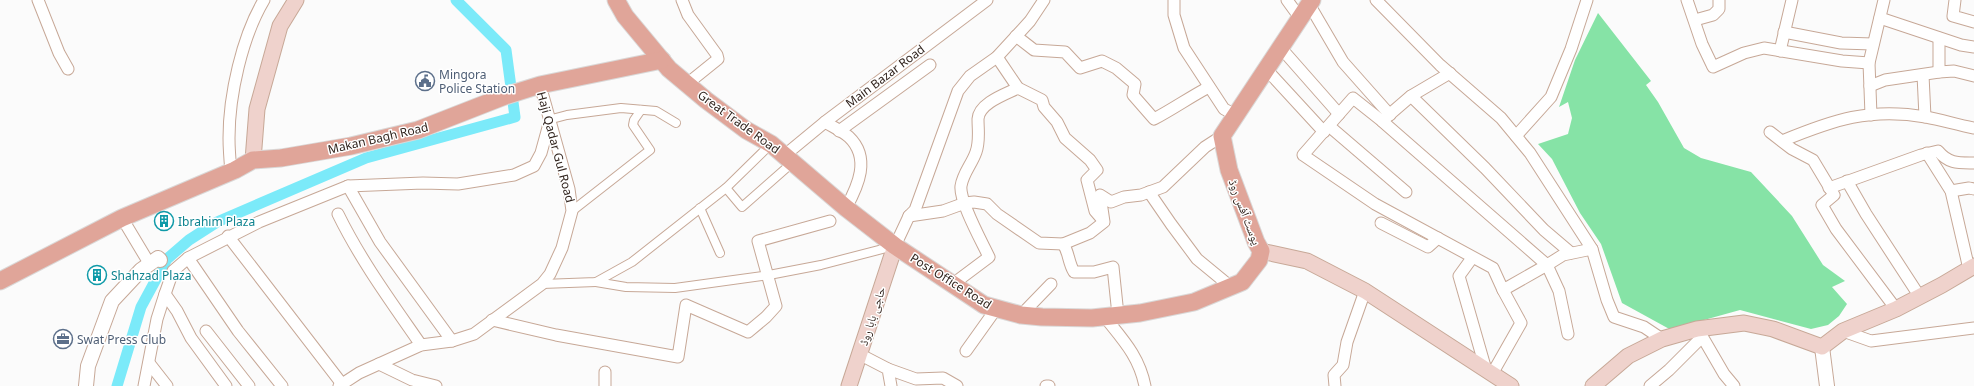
<svg xmlns="http://www.w3.org/2000/svg" width="1974" height="386" font-family="'Noto Sans','Noto Naskh Arabic',sans-serif">
  <rect width="100%" height="100%" fill="#fbfbfb"/>
  <!-- green -->
  <polygon fill="#86e3a6" points="1598,13 1651,81 1646,85 1658,102 1684,148 1701,158 1751,172 1792,216 1823,265 1845,281 1832,287 1847,304 1839,316 1828,325 1811,329 1740,310 1686,325 1673,331 1622,303 1601,244 1580,213 1552,159 1538,144 1568,134 1572,118 1568,102 1559,107 1575,60"/>
  <g fill="none" stroke-linecap="round" stroke-linejoin="round">
    <!-- canal -->
    <polyline stroke="#7beaf9" stroke-width="11" points="117,386 141,307 167,259 189,240 217,222 366,158 515,117 506,50 456,0"/>
    <!-- pedestrian casing -->
    <g stroke="#c7a897" stroke-width="10">
      <g id="pedestrian">
        <polyline points="548,120 567,115 621,108 656,111 676,123"/>
        <polyline points="726,188 742,207 792,163"/>
        <polyline points="700,208 720,253"/>
        <polyline points="572,211 650,150 633,125 634,120 641,110"/>
        <polyline points="596,282 626,287 675,288 769,275 821,265 894,246"/>
        <polyline points="542,284 596,282 632,262 726,188 771,144"/>
      </g>
    </g>
    <!-- minor casing -->
    <g stroke="#c7a897" stroke-width="13">
      <g id="minor">
        <polyline points="38,0 59,53 68,69"/>
        <polyline points="682,0 688,15 717,55 718,59 687,84"/>
        <polyline points="1174,0 1174,15 1184,48 1224,109 1236,115"/>
        <polyline points="1287,0 1300,18"/>
        <polyline points="1376,0 1440,65 1501,118 1530,153 1592,249 1607,300 1614,317 1644,327 1662,339"/>
        <polyline points="1687,0 1702,44 1713,67 1744,53 1764,48 1842,61 1869,63"/>
        <polyline points="1955,0 1953,16 1974,22"/>
        <polyline points="1309,4 1343,62 1390,115"/>
        <polyline points="1880,18 1961,45 1974,47"/>
        <polyline points="1695,20 1713,15 1719,9 1719,0"/>
        <polyline points="1784,32 1841,43 1873,44"/>
        <path d="M 1016,36 L 1034,50 L 1065,52 L 1080,68 L 1102,61 L 1116,68 L 1135,84 L 1133,95 L 1154,119 C 1173,109 1190,97 1209,87"/>
        <polyline points="1939,38 1939,72"/>
        <polyline points="1280,47 1339,114"/>
        <polyline points="1780,51 1792,0"/>
        <polyline points="997,57 1018,88 1042,100 1044,107 1057,122 1065,138 1090,160 1097,170 1087,180 1095,211 1101,218"/>
        <polyline points="1266,69 1324,132"/>
        <polyline points="1450,73 1411,96 1382,121 1353,98 1303,155 1375,204 1493,268 1503,290 1547,265 1559,291 1568,334"/>
        <polyline points="1923,75 1925,117"/>
        <polyline points="1870,86 1885,80 1939,72 1954,71 1974,76"/>
        <polyline points="1411,96 1485,168 1544,230 1571,253"/>
        <polyline points="1871,115 1869,63 1884,0"/>
        <polyline points="1382,121 1547,265 1563,255 1592,249"/>
        <path d="M 825,122 C 833,127 842,131 849,137 C 871,158 858,186 846,208"/>
        <polyline points="1329,126 1406,192"/>
        <polyline points="839,131 930,65"/>
        <polyline points="1770,132 1792,149 1813,160 1834,195 1822,205 1836,229 1896,309"/>
        <polyline points="1516,136 1551,97 1571,49 1587,0"/>
        <path d="M 1782,141 C 1833,120 1870,107 1926,117 C 1942,120 1958,125 1974,128"/>
        <polyline points="1927,153 1951,191 1969,269"/>
        <polyline points="785,155 825,122 987,0"/>
        <path d="M 231,172 C 230,161 229,149 229,138 C 229,95 242,37 264,0"/>
        <polyline points="1847,181 1866,214 1920,297"/>
        <polyline points="348,186 380,242 452,341"/>
        <path d="M 1829,188 L 1921,155 L 1938,151 C 1949,164 1958,163 1974,163"/>
        <polyline points="1951,191 1969,188 1974,189"/>
        <polyline points="1149,192 1171,224 1197,259 1231,287"/>
        <path d="M 338,214 C 361,261 392,303 421,345"/>
        <polyline points="909,216 943,211 965,203 974,202 987,204 997,214 1039,243 1063,244 1090,233 1104,222 1100,195 1111,202 1124,197 1141,195 1163,187 1205,147 1222,136"/>
        <polyline points="122,218 149,263"/>
        <polyline points="1381,223 1428,247 1438,238"/>
        <polyline points="228,236 342,384"/>
        <path d="M 1063,244 C 1069,252 1068,262 1074,272 L 1094,272 L 1113,267 L 1118,315"/>
        <polyline points="895,246 909,216 915,210 958,91 970,76 997,57 1030,21 1044,0"/>
        <polyline points="188,258 238,331 282,386"/>
        <polyline points="1472,258 1459,276 1486,370"/>
        <path d="M 953,284 L 989,257 C 982,242 959,201 961,186 C 963,173 972,164 976,152 C 980,141 978,130 978,119 C 979,103 1006,94 1018,88"/>
        <polyline points="165,294 177,311 191,338 226,386"/>
        <polyline points="1021,315 1051,284"/>
        <path d="M 1104,316 C 1123,340 1139,356 1145,386"/>
        <polyline points="492,320 556,335 678,357 686,305 748,332 766,317 776,306 758,241 830,221"/>
        <polyline points="206,331 249,386"/>
        <polyline points="1699,331 1724,374 1734,386"/>
        <polyline points="1843,331 1871,341 1974,328"/>
        <polyline points="966,351 996,309"/>
        <polyline points="859,354 888,369 891,386"/>
        <polyline points="149,363 167,386"/>
        <polyline points="379,364 412,380 436,386"/>
        <polyline points="888,369 916,379 943,378 957,386"/>
        <polyline points="1492,374 1521,323 1503,290"/>
        <polyline points="144,386 157,319 165,294 173,271 188,258 259,222 348,186 423,183 458,184 514,175 534,166 541,153 549,124"/>
        <polyline points="339,386 359,373 421,345 452,341 474,334 542,284 550,274 562,248 572,211 569,189 540,85"/>
        <polyline points="605,386 605,372"/>
        <polyline points="1046,386 1049,386"/>
        <polyline points="1335,386 1334,375 1343,365 1347,342 1365,291"/>
        <polyline points="1650,386 1669,370 1702,337"/>
      </g>
    </g>
    <!-- tertiary casing -->
    <g stroke="#c7a897" stroke-width="16">
      <g id="tertiary">
        <polyline points="1822,347 1827,386"/>
        <polyline points="86,386 88,366 112,301 141,270 158,258 160,260"/>
      </g>
    </g>
    <!-- secondary casing -->
    <g stroke="#c7a897" stroke-width="17">
      <g id="secondary">
        <polyline points="253,160 257,109 280,26 296,0"/>
        <polyline points="1261,251 1307,261 1365,291 1511,386"/>
        <polyline points="849,386 895,246"/>
        <polyline points="1593,386 1628,356 1662,339 1697,329 1744,323 1773,329 1822,347 1843,331 1896,309 1942,285 1974,266"/>
      </g>
    </g>
    <!-- primary casing -->
    <g stroke="#dad8d7" stroke-width="19">
      <g id="primary">
        <polyline points="616,0 625,16 669,69 706,100 746,130 771,144 846,208 895,246 984,305 1021,315 1042,317 1092,318 1140,313 1194,302 1242,282 1259,260 1261,251 1256,242 1229,170 1222,136 1312,0"/>
        <polyline points="0,281 122,218 235,170 253,160 281,158 351,146 418,130 505,96 540,85 662,60"/>
      </g>
    </g>
    <!-- pedestrian -->
    <use href="#pedestrian" stroke="#fff" stroke-width="8"/>
    <!-- minor -->
    <use href="#minor" stroke="#fff" stroke-width="11"/>
    <!-- tertiary -->
    <use href="#tertiary" stroke="#fff" stroke-width="14"/>
    <!-- secondary -->
    <use href="#secondary" stroke="#efd2cc" stroke-width="15"/>
    <!-- primary -->
    <use href="#primary" stroke="#e0a599" stroke-width="17"/>
  </g>
  <!-- icons -->
  <defs>
    <g id="civic-ring" transform="scale(1)"><circle r="9.5" fill="#fff" stroke="#5c6f8a" stroke-width="1.5"/><path d="M-.6-6.5H3V-4.5H.6V-3L4-1V1h2V6H-6V1h2V-1L-.6-3ZM-1.2 2.5V6h2.4V2.5Z" fill="#5c6f8a"/></g>
    <g id="building-ring" transform="scale(1)"><circle r="9.5" fill="#fff" stroke="#0f9aa8" stroke-width="1.5"/><path d="M-4-6H4V6H1V3H-1V6H-4ZM-2.5-4.3h1.7v1.8h-1.7ZM.8-4.3h1.7v1.8H.8ZM-2.5-1h1.7V.8h-1.7ZM.8-1h1.7V.8H.8Z" fill="#0f9aa8"/></g>
    <g id="office-ring" transform="scale(1)"><circle r="9.5" fill="#fff" stroke="#5c6f8a" stroke-width="1.5"/><path d="M-6-3h4V-5.5h4V-3h4V5H-6ZM-1-4.5V-3h2v-1.5ZM-6 0V1H6V0Z" fill="#5c6f8a"/></g>
  </defs>
  <g fill-rule="evenodd">
    <use href="#civic-ring" x="425" y="81"/>
    <use href="#building-ring" x="164" y="221"/>
    <use href="#building-ring" x="97" y="275"/>
    <use href="#office-ring" x="63" y="339"/>
  </g>
  <g text-anchor="middle" dominant-baseline="central" stroke-width="3" stroke-linejoin="round" paint-order="stroke">
    <!-- service labels -->
    <g font-size="12" fill="#4e5e75" stroke="#fff" text-anchor="start">
      <text x="439" y="74">Mingora<tspan x="439" dy="14">Police Station</tspan></text>
      <text x="77" y="339">Swat Press Club</text>
    </g>
    <!-- street labels -->
    <g font-size="12" fill="#32251f" stroke="#fff">
      <text transform="translate(885 76) rotate(-37)">Main Bazar Road</text>
      <text transform="translate(739 122) rotate(36)">Great Trade Road</text>
      <text transform="translate(378 138) rotate(-13)">Makan Bagh Road</text>
      <text transform="translate(556 147) rotate(75)">Haji Qadar Gul Road</text>
      <text transform="translate(1245 212) rotate(69)">پوسٹ آفس روڈ</text>
      <text transform="translate(951 281) rotate(32)">Post Office Road</text>
      <text transform="translate(872 316) rotate(-72)">حاجی بابا روڈ</text>
    </g>
    <!-- culture labels -->
    <g font-size="12" fill="#0d838f" stroke="#fff" text-anchor="start">
      <text x="178" y="221">Ibrahim Plaza</text>
      <text x="111" y="275">Shahzad Plaza</text>
    </g>
  </g>
</svg>
